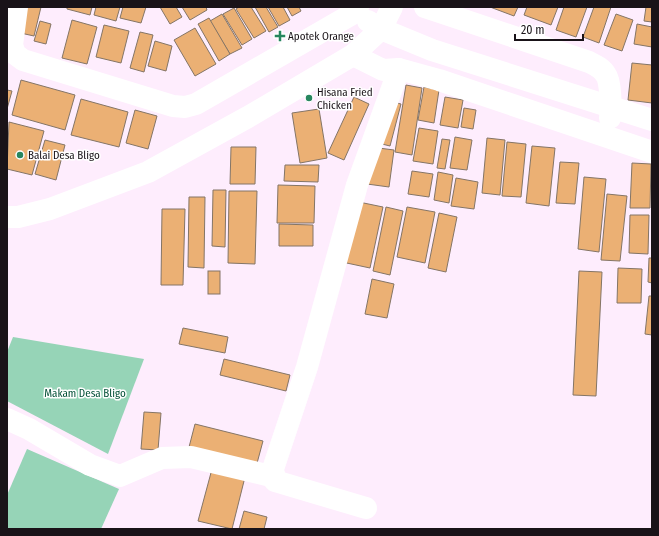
<svg xmlns="http://www.w3.org/2000/svg" width="659" height="536" font-family="'Fira Sans Condensed',sans-serif">
  <rect width="100%" height="100%" fill="#feedfd"/>
  <!-- green -->
  <g fill="#96d4b7">
    <polygon points="13,337 144,359 108,454 7,401 7,352"/>
    <polygon points="27,449 119,489 101,529 7,529 7,495"/>
  </g>
  <!-- building -->
  <g fill="#ebb074" stroke="#847566">
    <polygon points="23,7 41,7 34,36 16,32"/>
    <polygon points="67,7 92,7 90,15 67,9"/>
    <polygon points="96,7 120,7 116,21 94,15"/>
    <polygon points="123,7 146,7 141,23 120,18"/>
    <polygon points="160,7 176,7 182,17 170,24"/>
    <polygon points="182,7 206,7 207,10 190,20"/>
    <polygon points="239,7 251,7 266,31 254,38 236,9"/>
    <polygon points="255,7 266,7 278,27 269,32"/>
    <polygon points="268,7 283,7 290,20 279,26"/>
    <polygon points="287,7 299,7 301,11 292,16"/>
    <polygon points="490,7 518,7 514,16"/>
    <polygon points="527,7 558,7 551,25 524,15"/>
    <polygon points="564,7 587,7 576,37 556,30"/>
    <polygon points="594,7 611,7 599,43 583,37"/>
    <polygon points="646,7 652,7 652,22 644,21"/>
    <polygon points="234,8 252,39 242,45 223,14"/>
    <polygon points="222,14 242,48 230,54 210,21"/>
    <polygon points="616,14 633,20 622,51 604,45"/>
    <polygon points="209,18 230,54 219,61 198,24"/>
    <polygon points="72,20 97,27 87,64 62,58"/>
    <polygon points="40,21 51,24 46,44 34,41"/>
    <polygon points="637,24 652,27 652,47 634,44"/>
    <polygon points="104,25 129,31 121,63 96,57"/>
    <polygon points="195,28 216,64 195,76 174,40"/>
    <polygon points="140,32 153,35 144,72 130,68"/>
    <polygon points="155,41 172,46 166,71 148,66"/>
    <polygon points="632,63 652,65 652,103 628,100"/>
    <polygon points="21,80 75,95 65,130 12,115"/>
    <polygon points="406,85 422,88 412,155 395,152"/>
    <polygon points="424,87 439,90 434,123 418,120"/>
    <polygon points="7,90 12,91 7,109"/>
    <polygon points="354,97 369,104 344,160 328,153"/>
    <polygon points="445,97 463,100 458,128 440,125"/>
    <polygon points="81,99 128,112 119,147 71,135"/>
    <polygon points="389,101 401,104 390,146 378,143"/>
    <polygon points="464,108 476,110 473,129 461,127"/>
    <polygon points="319,109 327,158 300,163 292,113"/>
    <polygon points="135,110 157,116 148,149 126,143"/>
    <polygon points="9,122 44,131 32,175 7,169"/>
    <polygon points="419,128 438,131 433,164 413,161"/>
    <polygon points="455,137 472,140 467,170 450,168"/>
    <polygon points="487,138 505,140 500,195 482,193"/>
    <polygon points="442,139 450,140 445,169 437,168"/>
    <polygon points="45,140 65,145 56,180 35,174"/>
    <polygon points="507,142 526,144 521,197 502,196"/>
    <polygon points="532,146 555,148 549,206 526,203"/>
    <polygon points="231,147 256,147 255,184 230,184"/>
    <polygon points="371,147 394,150 389,187 367,184"/>
    <polygon points="560,162 579,163 575,204 556,203"/>
    <polygon points="632,163 651,164 650,208 630,208"/>
    <polygon points="285,165 319,165 318,182 284,181"/>
    <polygon points="412,171 433,174 429,197 408,194"/>
    <polygon points="438,172 453,175 449,203 434,200"/>
    <polygon points="584,177 606,179 599,252 578,249"/>
    <polygon points="456,178 478,182 474,209 451,206"/>
    <polygon points="278,185 315,186 314,223 277,223"/>
    <polygon points="213,190 226,190 225,247 212,246"/>
    <polygon points="229,191 257,191 255,264 228,263"/>
    <polygon points="607,194 627,196 620,261 601,260"/>
    <polygon points="189,197 205,197 204,268 188,267"/>
    <polygon points="354,201 383,207 370,268 342,262"/>
    <polygon points="386,207 403,211 390,275 373,271"/>
    <polygon points="407,207 435,212 425,263 397,257"/>
    <polygon points="162,209 185,209 183,285 161,285"/>
    <polygon points="439,213 457,217 446,272 428,268"/>
    <polygon points="630,215 649,215 648,254 629,253"/>
    <polygon points="279,224 313,225 313,246 279,246"/>
    <polygon points="649,258 652,258 652,283 648,282"/>
    <polygon points="618,268 642,269 641,303 617,303"/>
    <rect x="208" y="271" width="12" height="23"/>
    <polygon points="579,271 602,272 596,396 573,395"/>
    <polygon points="372,279 394,284 387,318 365,314"/>
    <polygon points="649,296 652,296 652,335 645,334"/>
    <polygon points="183,328 228,337 225,353 179,344"/>
    <polygon points="224,359 290,375 286,391 220,375"/>
    <polygon points="144,412 161,413 158,450 141,449"/>
    <polygon points="195,424 263,441 256,467 188,451"/>
    <polygon points="212,469 245,477 232,529 198,521"/>
    <polygon points="244,511 267,517 264,529 239,529"/>
  </g>
  <g fill="none" stroke-linecap="round" stroke-linejoin="round">
    <!-- minor -->
    <g stroke="#fff" stroke-width="22">
      <polyline points="17,7 12,45 15,54 23,60 173,106 185,107 196,104 354,13 358,7"/>
      <path d="M 425,7 L 589,62 C 595,65 602,68 606,75 C 611,81 611,109 610,118"/>
      <polyline points="368,21 381,29 432,50 652,120"/>
      <polyline points="353,55 383,70 399,69 439,80 652,152"/>
      <polyline points="7,217 18,217 50,209 148,172 248,117 353,55 381,29 392,7"/>
      <polyline points="7,419 29,429 90,465 120,476 162,458 191,457 275,477"/>
      <polyline points="366,508 275,481 273,469 307,367 357,185 399,69"/>
    </g>
  </g>
  <!-- markers -->
  <g fill="#27865f" stroke="#fff" stroke-width="1.5">
    <path d="M278 30h4v4h4v4h-4v4h-4v-4h-4v-4h4z"/>
    <circle cx="309" cy="98" r="4"/>
    <circle cx="20" cy="155" r="4"/>
  </g>
  <g text-anchor="middle" dominant-baseline="central" stroke-width="3" stroke-linejoin="round" paint-order="stroke">
    <!-- poi labels -->
    <g font-size="11" fill="#191318" stroke="#fff" text-anchor="start">
      <text x="288" y="36">Apotek Orange</text>
      <text x="317" y="92">Hisana Fried<tspan x="317" dy="13">Chicken</tspan></text>
      <text x="28" y="155">Balai Desa Bligo</text>
    </g>
    <!-- park labels -->
    <g font-size="11" fill="#055138" stroke="#fff">
      <text x="85" y="393">Makam Desa Bligo</text>
    </g>
  </g>
  <!-- border -->
  <rect width="659" height="536" fill="none" stroke="#191318" stroke-width="16"/>
  <!-- scale -->
  <path d="M515 34v6h68v-6" fill="none" stroke="#191318" stroke-width="2"/>
  <text x="521" y="34" font-size="12" fill="#191318" stroke="#ffffff" stroke-width="3" paint-order="stroke">20 m</text>
</svg>
